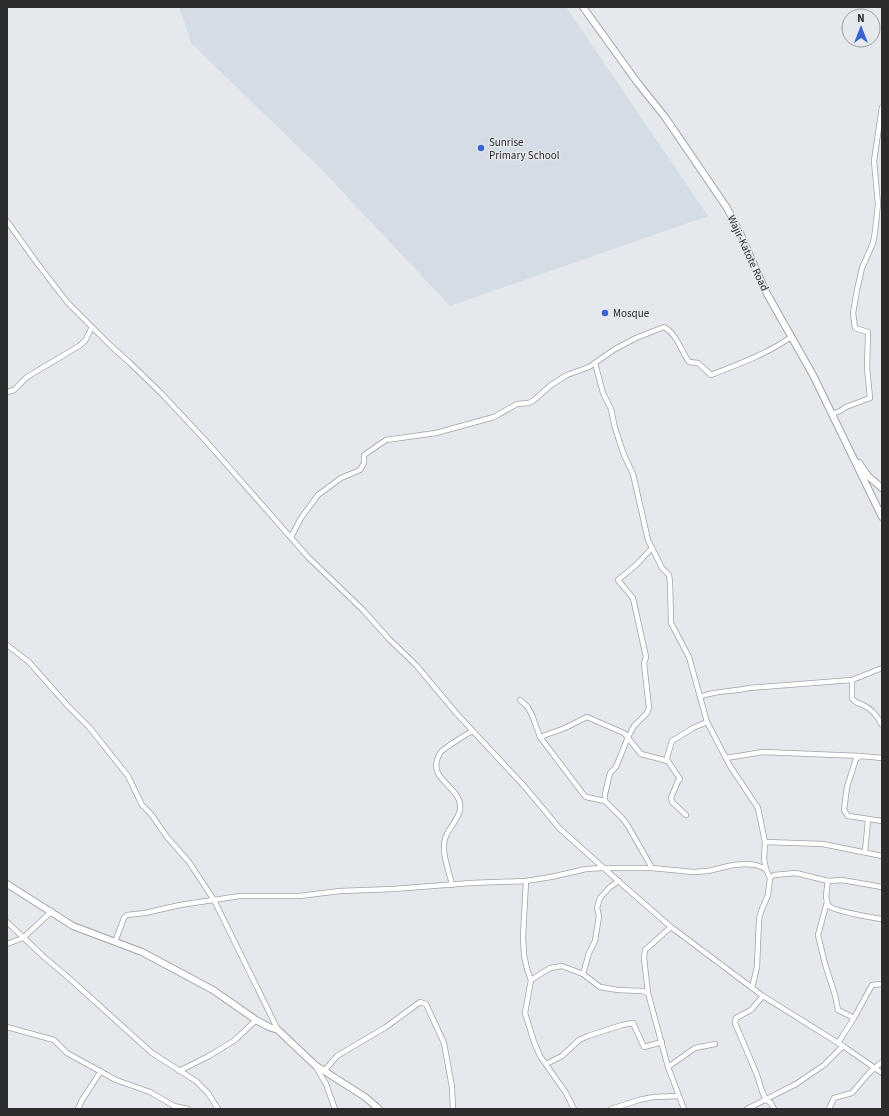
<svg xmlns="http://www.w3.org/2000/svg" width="889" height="1116" font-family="'Source Sans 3',sans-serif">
  <rect width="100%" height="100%" fill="#e5e8ec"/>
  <!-- built -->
  <polygon fill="#d4dce5" points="179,7 566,7 708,216 450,306 323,171 192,44"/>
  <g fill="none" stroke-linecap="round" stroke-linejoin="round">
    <!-- street casing -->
    <g stroke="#a0a3a6" stroke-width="6">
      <g id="street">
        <polyline points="7,221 34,259 67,302 110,345 130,363 161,393 205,440 308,557 363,610 389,639 416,665 457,714 525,787 560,829 625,887 671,927 763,996 843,1046 882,1073"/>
        <polyline points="595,363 603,393 611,409 615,428 624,455 633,474 648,540 662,568 669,575 670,582 671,623 689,657 707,722 730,766 758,808 765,842"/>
        <polyline points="7,392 14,390 27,377 79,346 85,341 92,327"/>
        <polyline points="832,414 840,411 846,407 870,398 867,368 868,332 855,328 853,313 857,290 862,268 873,243 875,232 878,204 874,161 882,107"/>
        <path d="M 291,537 L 301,518 L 318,495 L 341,478 L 360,470 L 364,463 L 364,455 L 386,440 L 436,433 L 494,417 L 517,404 L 529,403 L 534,400 L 551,385 L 567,375 L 589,367 L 615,349 L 636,338 L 664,327 C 677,334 681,351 689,362 L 698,363 L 711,375 C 739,364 767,354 791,337"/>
        <polyline points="7,645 29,662 67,705 89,727 128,776 142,805 151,814 167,837 189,862 214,900 278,1030"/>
        <path d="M 852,680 L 852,698 C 855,703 858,703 863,705 C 872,709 878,717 882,725"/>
        <path d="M 700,697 C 715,690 733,692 749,688 L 852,680 L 882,668"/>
        <polyline points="520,700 527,706 532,715 540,737 584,795 586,797 605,801 623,819 628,826 652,868"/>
        <polyline points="540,737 565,728 587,717 624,733 641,754 668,761 680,779 678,781 671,798 672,802 686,815"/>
        <polyline points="726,758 763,752 861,756"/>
        <polyline points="882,758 861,756 856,759 847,787 844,810 848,816 882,821"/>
        <polyline points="666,761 672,741 693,728 707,722"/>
        <polyline points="605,801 605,794 610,773 616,767 628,737 634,726 647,713 649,708 644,663 646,657 633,598 618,580 636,565 652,548"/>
        <polyline points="865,852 868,820"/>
        <polyline points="766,869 764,859 765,842 823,844 882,856"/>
        <polyline points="526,881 523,937 524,955 527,969 531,980 525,1013 534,1042 540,1056 566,1093 574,1109"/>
        <path d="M 828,881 C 827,888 824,900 829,906 C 834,911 874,918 882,919"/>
        <path d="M 452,885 C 449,870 439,848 447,834 C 451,826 458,819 460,810 C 464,786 424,781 440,753 C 443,748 466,735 472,731"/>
        <polyline points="827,902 818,935 825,964 835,995 838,1010 854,1018 838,1043"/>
        <polyline points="7,922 44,957 70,979 152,1053 196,1081 208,1093 218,1109"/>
        <polyline points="671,927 645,950 644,958 648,993 668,1067 684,1109"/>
        <polyline points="115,942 124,918 127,915 145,913 180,905 240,896 299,896 340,891 393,889 471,883 526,881 551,877 586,869 603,868 652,868 693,872 708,871 733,865 746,864 756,865 766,869 770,878 774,875 796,873 828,881 842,880 882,887"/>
        <polyline points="7,944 23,938 52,911"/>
        <polyline points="583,974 589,953 595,941 599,916 597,908 600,898 610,887 619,881"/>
        <polyline points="531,980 550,968 562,966 583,974 600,987 618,990 642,991 648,993"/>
        <polyline points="752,988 757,967 759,919 762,909 768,895 770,878"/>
        <polyline points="763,996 751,1010 736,1018 735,1023 757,1075 762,1091 766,1100 771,1103 774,1109"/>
        <polyline points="854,1018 872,985 882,984"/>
        <polyline points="7,1027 54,1040 67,1053 116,1080 150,1092 174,1106 188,1109"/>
        <polyline points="546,1064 562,1056 579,1040 588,1036 622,1025 633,1023 644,1047 662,1042"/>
        <polyline points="316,1067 326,1084 335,1109"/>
        <polyline points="668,1067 695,1048 715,1044"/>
        <polyline points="325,1070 337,1056 386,1027 420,1002 426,1004 444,1043 452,1087 453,1109"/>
        <polyline points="179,1071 209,1056 235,1040 256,1020"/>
        <polyline points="78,1109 82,1100 101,1071"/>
        <polyline points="611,1109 639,1100 653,1097 679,1096"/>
        <polyline points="747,1109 796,1084 824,1065 843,1046"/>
        <polyline points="829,1109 834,1098 852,1093 869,1073 882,1062"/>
      </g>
    </g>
    <!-- secondary casing -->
    <g stroke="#a0a3a6" stroke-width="8">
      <g id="secondary">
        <polyline points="583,7 637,82 665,117 727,208 740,233 766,292 813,375 882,517"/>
        <polyline points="859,463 868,476 882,488"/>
        <polyline points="7,884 73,926 142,952 213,990 256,1020 269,1027 278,1030 315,1065 365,1097 379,1109"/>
      </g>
    </g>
    <!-- street -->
    <use href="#street" stroke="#fff" stroke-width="4.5"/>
    <!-- secondary -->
    <use href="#secondary" stroke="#fff" stroke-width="6"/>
  </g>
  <!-- markers -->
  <g fill="#3763d3" stroke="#e5e8ec" stroke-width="1.5">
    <circle cx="481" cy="148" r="4"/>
    <circle cx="605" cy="313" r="4"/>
  </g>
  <g text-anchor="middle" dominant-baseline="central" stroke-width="3" stroke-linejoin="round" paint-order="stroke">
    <!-- poi labels -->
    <g font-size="11" fill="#2b2c2e" stroke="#e5e8ec" text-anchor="start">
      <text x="489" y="142">Sunrise<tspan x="489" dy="13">Primary School</tspan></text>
      <text x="613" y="313">Mosque</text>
    </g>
    <!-- street labels -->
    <g font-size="11" fill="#2b2c2e" stroke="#e5e8ec">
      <text transform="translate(748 253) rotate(65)">Wajir-Katote Road</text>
    </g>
  </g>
  <!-- border -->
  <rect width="889" height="1116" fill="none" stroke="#2b2c2e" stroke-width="16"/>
  <!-- north arrow -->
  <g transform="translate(861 28)"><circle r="19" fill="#e5e8ec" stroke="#9b9da0"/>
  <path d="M0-3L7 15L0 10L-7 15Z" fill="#3763d3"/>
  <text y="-6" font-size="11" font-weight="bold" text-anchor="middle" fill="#2b2c2e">N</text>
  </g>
</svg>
